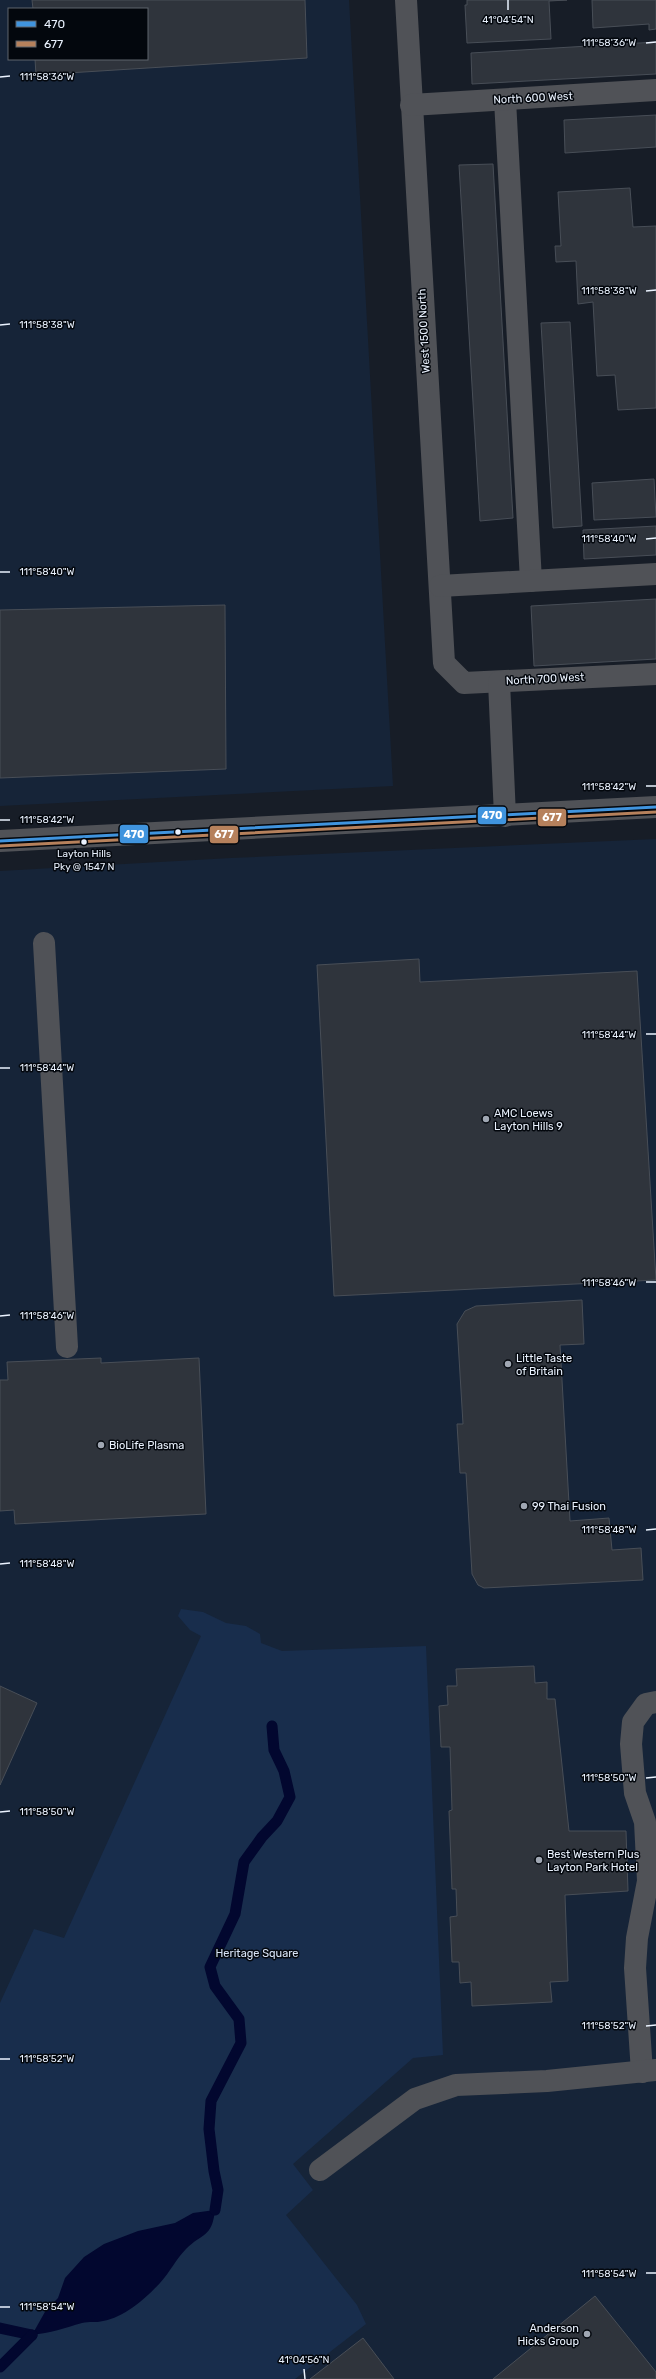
<svg xmlns="http://www.w3.org/2000/svg" width="656" height="2379" font-family="Rubik,sans-serif">
  <rect width="100%" height="100%" fill="#171d27"/>
  <!-- built -->
  <g fill="#162438" fill-rule="evenodd">
    <path d="M 0,0 L 349,0 L 393,786 L 0,806 ZM 9,9 L 147,9 L 147,59 L 9,59 Z"/>
    <polygon points="656,839 656,2379 0,2379 0,871 231,858"/>
  </g>
  <!-- green -->
  <polygon fill="#182d4c" points="181,1609 203,1612 226,1623 246,1626 260,1634 261,1643 282,1651 426,1646 443,2055 413,2058 293,2164 313,2190 286,2215 357,2305 366,2324 295,2379 0,2379 0,2003 34,1929 64,1938 201,1636 190,1630 178,1616"/>
  <!-- water -->
  <path fill="#02072f" d="M 215,2210 C 212,2238 202,2233 186,2249 C 176,2259 170,2272 160,2283 C 145,2299 125,2317 103,2321 C 96,2323 89,2321 82,2323 C 65,2328 50,2333 32,2335 L 46,2310 L 58,2298 L 65,2278 L 84,2257 L 104,2244 L 138,2231 L 175,2223 L 193,2213 Z"/>
  <g fill="none" stroke-linecap="round" stroke-linejoin="round">
    <!-- stream -->
    <g stroke="#02072f" stroke-width="11">
      <polyline points="215,2210 218,2190 214,2171 209,2129 211,2101 241,2043 239,2019 215,1986 210,1967 235,1914 244,1862 262,1837 277,1821 290,1797 284,1771 274,1750 272,1726"/>
      <polyline points="0,2328 32,2335"/>
      <polyline points="0,2367 32,2335"/>
    </g>
  </g>
  <!-- building -->
  <g fill="#2f343c" stroke="#484e57">
    <polygon points="32,0 305,0 307,58 36,75 35,59 147,59 147,9 33,9"/>
    <polygon points="467,0 567,0 549,1 551,39 467,43 465,5 467,5"/>
    <polygon points="592,0 656,0 656,29 649,30 649,24 593,28"/>
    <polygon points="656,42 656,74 472,84 471,53"/>
    <polygon points="656,115 656,147 565,153 564,120"/>
    <polygon points="493,164 513,518 480,521 459,165"/>
    <polygon points="630,188 633,227 656,226 656,408 618,410 615,375 597,376 593,302 578,304 576,261 556,262 555,246 561,246 558,192"/>
    <polygon points="570,322 582,526 553,528 541,323"/>
    <polygon points="654,479 656,517 594,520 592,483"/>
    <polygon points="656,526 656,555 584,559 583,530"/>
    <polygon points="656,599 656,659 534,666 531,606"/>
    <polygon points="225,605 226,769 0,778 0,610"/>
    <polygon points="419,959 420,982 637,971 656,1280 334,1296 317,965"/>
    <polygon points="582,1300 584,1344 560,1345 570,1521 609,1518 612,1550 641,1548 643,1580 484,1588 478,1585 472,1574 466,1473 460,1473 457,1424 463,1424 457,1324 465,1311 476,1306"/>
    <polygon points="101,1358 101,1363 199,1358 206,1514 15,1524 14,1510 0,1511 0,1380 8,1380 7,1362"/>
    <polygon points="534,1666 535,1683 547,1682 547,1699 555,1699 569,1831 626,1831 628,1891 565,1895 568,1981 550,1982 552,2002 472,2006 471,1982 460,1983 459,1962 452,1962 450,1917 457,1916 456,1889 452,1889 449,1811 452,1810 450,1747 441,1747 439,1706 448,1705 447,1686 457,1686 456,1669"/>
    <polygon points="0,1686 37,1703 0,1785"/>
    <polygon points="595,2296 656,2372 656,2379 493,2379"/>
    <polygon points="363,2338 394,2379 310,2379"/>
  </g>
  <g fill="none" stroke-linecap="round" stroke-linejoin="round">
    <!-- minor -->
    <g stroke="#505257" stroke-width="22">
      <polyline points="406,0 444,663 464,683 656,674"/>
      <polyline points="505,100 531,581"/>
      <polyline points="411,105 656,90"/>
      <polyline points="440,586 656,574"/>
      <polyline points="499,682 505,816"/>
      <polyline points="0,841 656,807"/>
      <polyline points="44,943 67,1347"/>
      <polyline points="642,2072 635,1968 637,1938 648,1881 645,1822 635,1793 631,1744 633,1722 646,1704 656,1702"/>
      <polyline points="320,2170 415,2099 456,2085 547,2081 656,2070"/>
    </g>
    <!-- bus-1 casing -->
    <g stroke="#03070d" stroke-width="6">
      <polyline id="bus-1" points="0,841 656,807"/>
    </g>
    <!-- bus-2 casing -->
    <g stroke="#03070d" stroke-width="6">
      <polyline id="bus-2" points="0,846 656,812"/>
    </g>
    <!-- bus-1 -->
    <use href="#bus-1" stroke="#4094de" stroke-width="3"/>
    <!-- bus-2 -->
    <use href="#bus-2" stroke="#b6815c" stroke-width="3"/>
  </g>
  <!-- ticks -->
  <path fill="none" stroke="#eaf2fe" stroke-width="1.5" d="M 508,0 L 508,10M 646,43 L 656,42M 0,77 L 10,76M 646,291 L 656,290M 0,325 L 10,324M 646,539 L 656,538M 0,572 L 10,572M 646,786 L 656,786M 0,820 L 10,820M 646,1034 L 656,1034M 0,1068 L 10,1068M 646,1282 L 656,1282M 0,1316 L 10,1315M 646,1530 L 656,1529M 0,1564 L 10,1563M 646,1778 L 656,1777M 0,1812 L 10,1811M 646,2026 L 656,2025M 0,2059 L 10,2059M 646,2273 L 656,2273M 0,2307 L 10,2307M 304,2369 L 305,2379"/>
  <!-- markers -->
  <g fill="#eaf2fe" stroke="#03070d" stroke-width="1.5">
    <circle cx="178" cy="832" r="3.5"/>
    <circle cx="84" cy="842" r="3.5"/>
  </g>
  <g fill="#a0a7b3" stroke="#03070d" stroke-width="1.5">
    <circle cx="486" cy="1119" r="4"/>
    <circle cx="508" cy="1364" r="4"/>
    <circle cx="101" cy="1445" r="4"/>
    <circle cx="524" cy="1506" r="4"/>
    <circle cx="539" cy="1860" r="4"/>
    <circle cx="587" cy="2334" r="4"/>
  </g>
  <g text-anchor="middle" dominant-baseline="central" stroke-width="3" stroke-linejoin="round" paint-order="stroke">
    <!-- bus labels -->
    <g font-size="10" fill="#eaf2fe" stroke="#03070d">
      <text x="84" y="854">Layton Hills<tspan x="84" dy="13">Pky @ 1547 N</tspan></text>
    </g>
    <!-- street labels -->
    <g font-size="11" fill="#eaf2fe" stroke="#03070d">
      <text transform="translate(533 98) rotate(-3)">North 600 West</text>
      <text transform="translate(424 331) rotate(-93)">West 1500 North</text>
      <text transform="translate(545 679) rotate(-3)">North 700 West</text>
    </g>
    <!-- poi labels -->
    <g font-size="11" fill="#eaf2fe" stroke="#03070d" text-anchor="start">
      <text x="494" y="1113">AMC Loews<tspan x="494" dy="13">Layton Hills 9</tspan></text>
      <text x="516" y="1358">Little Taste<tspan x="516" dy="13">of Britain</tspan></text>
      <text x="109" y="1445">BioLife Plasma</text>
      <text x="532" y="1506">99 Thai Fusion</text>
      <text x="547" y="1854">Best Western Plus<tspan x="547" dy="13">Layton Park Hotel</tspan></text>
      <text x="579" y="2328" text-anchor="end">Anderson<tspan x="579" dy="13">Hicks Group</tspan></text>
    </g>
    <!-- park labels -->
    <g font-size="11" fill="#d8e4f7" stroke="#03070d">
      <text x="257" y="1953">Heritage Square</text>
    </g>
  </g>
  <g font-size="10" text-anchor="middle" fill="#eaf2fe" stroke="#03070d" stroke-width="3" stroke-linejoin="round" paint-order="stroke">
    <text x="508" y="23">41°04'54"N</text>
    <text x="609" y="46">111°58'36"W</text>
    <text x="47" y="80">111°58'36"W</text>
    <text x="609" y="294">111°58'38"W</text>
    <text x="47" y="328">111°58'38"W</text>
    <text x="609" y="542">111°58'40"W</text>
    <text x="47" y="575">111°58'40"W</text>
    <text x="609" y="790">111°58'42"W</text>
    <text x="47" y="823">111°58'42"W</text>
    <text x="609" y="1038">111°58'44"W</text>
    <text x="47" y="1071">111°58'44"W</text>
    <text x="609" y="1286">111°58'46"W</text>
    <text x="47" y="1319">111°58'46"W</text>
    <text x="609" y="1533">111°58'48"W</text>
    <text x="47" y="1567">111°58'48"W</text>
    <text x="609" y="1781">111°58'50"W</text>
    <text x="47" y="1815">111°58'50"W</text>
    <text x="609" y="2029">111°58'52"W</text>
    <text x="47" y="2062">111°58'52"W</text>
    <text x="609" y="2277">111°58'54"W</text>
    <text x="47" y="2310">111°58'54"W</text>
    <text x="304" y="2363">41°04'56"N</text>
  </g>
  <g stroke="#03070d" stroke-width="1.5">
    <rect x="477" y="806" width="30" height="19" rx="4" fill="#4094de"/>
    <rect x="537" y="808" width="30" height="19" rx="4" fill="#b6815c"/>
    <rect x="119" y="824" width="30" height="20" rx="4" fill="#4094de"/>
    <rect x="209" y="825" width="30" height="19" rx="4" fill="#b6815c"/>
  </g>
  <g font-size="11" text-anchor="middle" font-weight="bold" fill="#fff">
    <text x="492" y="819">470</text>
    <text x="552" y="821">677</text>
    <text x="134" y="838">470</text>
    <text x="224" y="838">677</text>
  </g>
  <!-- legend -->
  <rect x="8" y="8" width="140" height="52" fill="#03070d" stroke="#5f656d"/>
  <rect x="16" y="21" width="20" height="6" fill="#4094de" stroke="#5f656d"/>
  <text x="44" y="28" font-size="12" fill="#eaf2fe">470</text>
  <rect x="16" y="41" width="20" height="6" fill="#b6815c" stroke="#5f656d"/>
  <text x="44" y="48" font-size="12" fill="#eaf2fe">677</text>
</svg>
